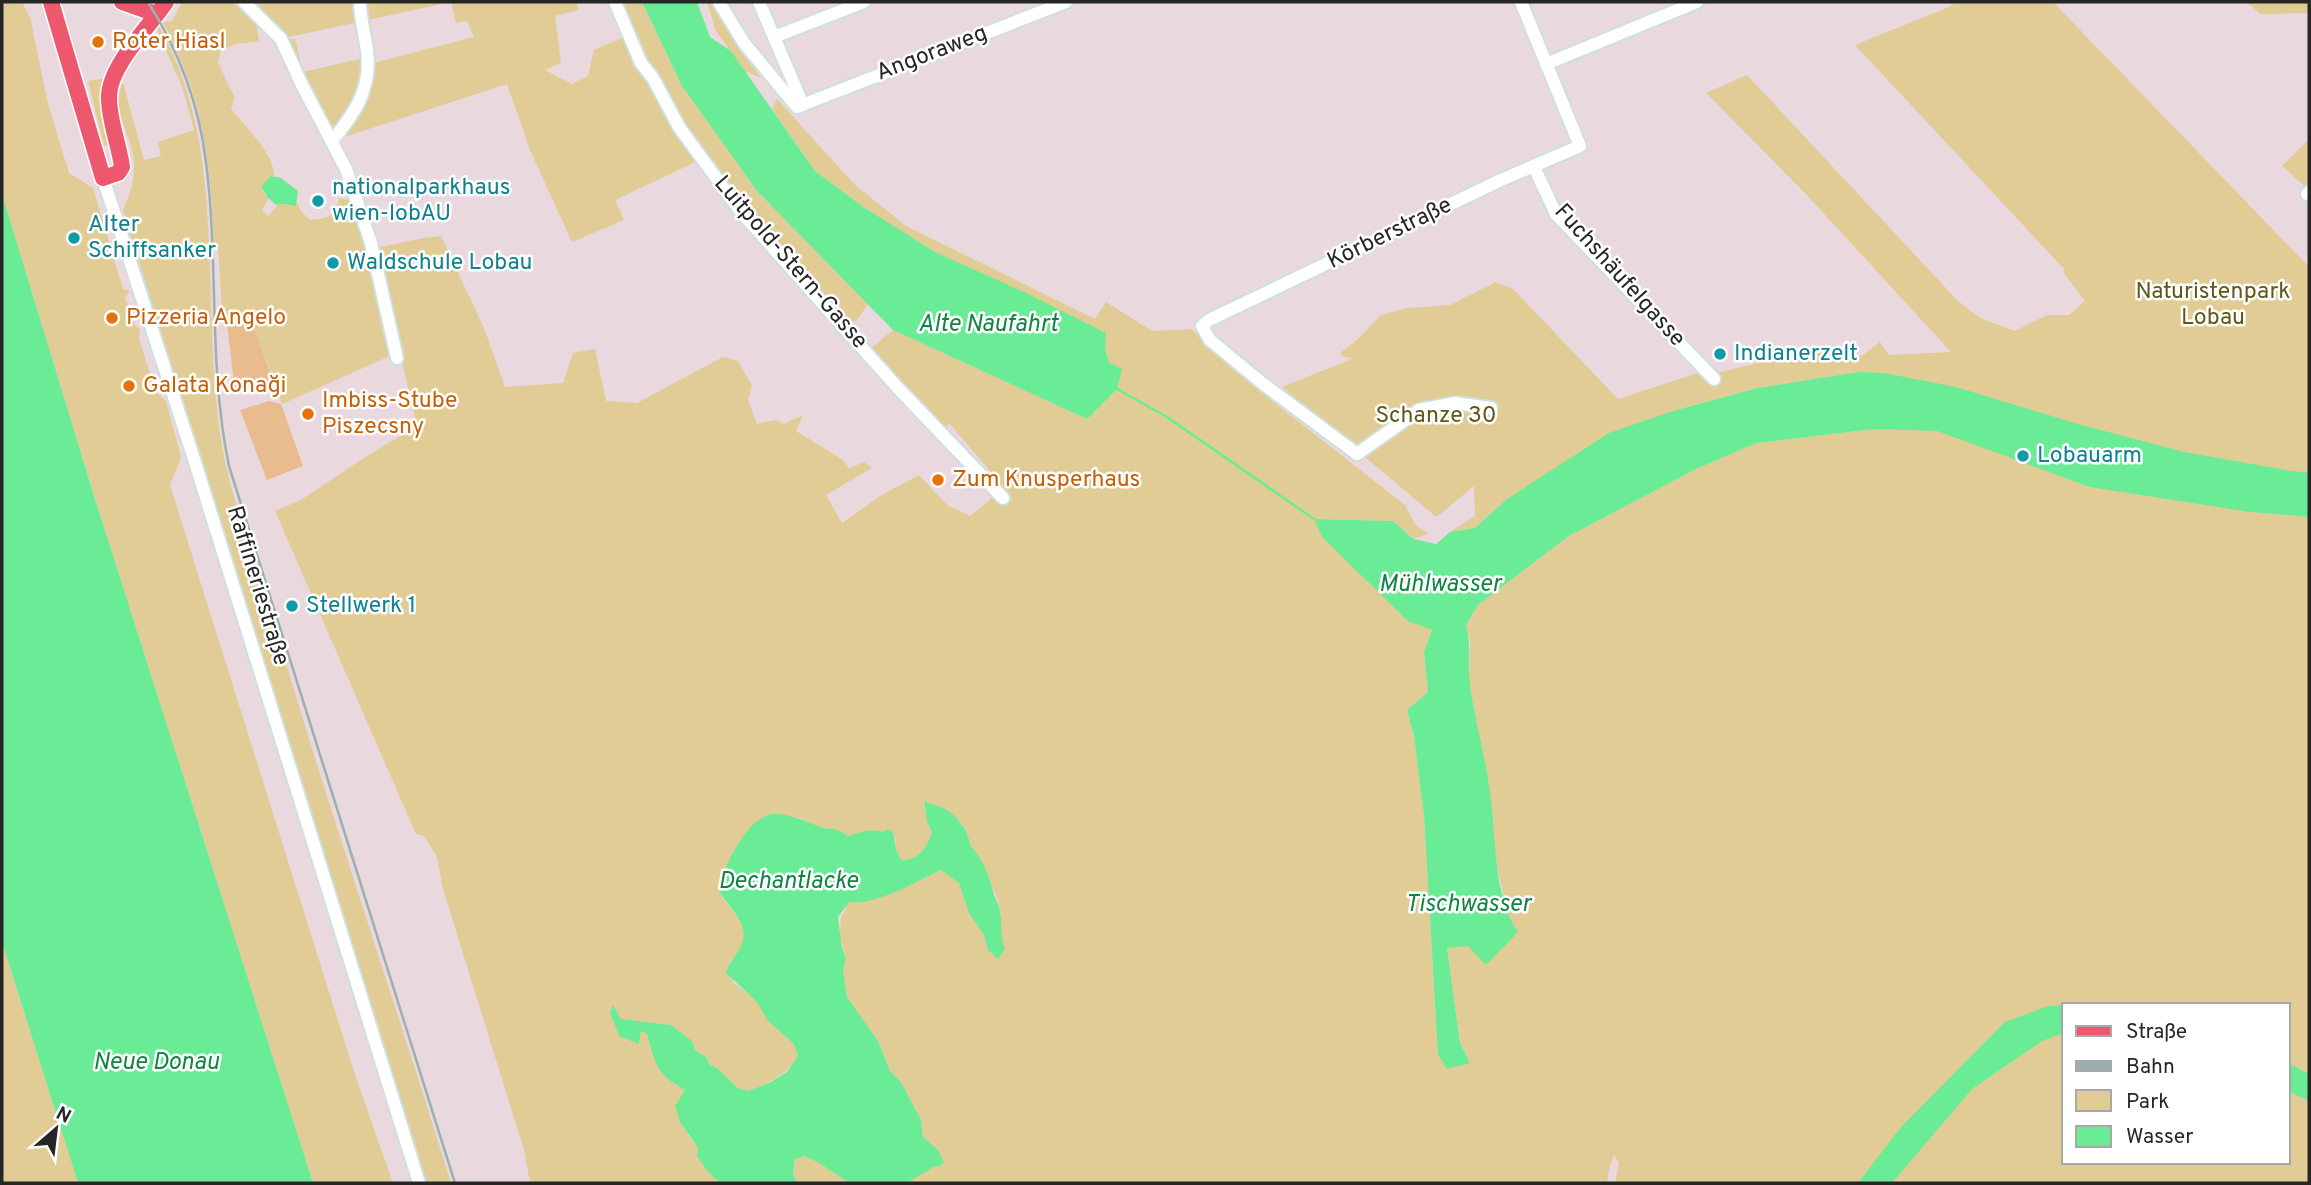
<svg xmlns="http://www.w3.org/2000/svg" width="2311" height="1185" font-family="Overpass,sans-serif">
  <rect width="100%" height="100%" fill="#e9d8de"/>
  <!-- green -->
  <g fill="#e0cc94" fill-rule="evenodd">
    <polygon points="2,2 22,2 30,17 48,104 69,173 93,188 123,289 130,291 125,298 135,325 140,329 139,339 156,392 166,401 181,457 170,485 356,1078 393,1183 313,1183 94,496 2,194"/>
    <path d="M 182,2 L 232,2 L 256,23 L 259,41 L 236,44 L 221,51 L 218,63 L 235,98 L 231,109 C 244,126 275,154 274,176 L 271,176 L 262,191 L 268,198 L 262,211 L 268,216 L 279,204 L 294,206 L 298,203 L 300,210 L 310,220 C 327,219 337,216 339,198 L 354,201 L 363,228 L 363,239 L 373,272 L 392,355 L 282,404 L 253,323 L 223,326 L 218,246 L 214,244 C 211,160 203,98 163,22 L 172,21 Z"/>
    <polygon points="257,2 451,2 289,37 261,9"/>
    <polygon points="451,2 576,2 579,10 555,16 561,63 545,70 572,84 588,76 594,50 634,33 621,2 642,2 682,86 757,191 868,304 856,321 846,323 704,158 615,200 624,220 572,242 530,150 507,84 332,141 281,39 295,39 303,72 364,58 373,63 474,37 467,21 456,23"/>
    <polygon points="707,2 716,2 746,58 761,78 745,71 716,31"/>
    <path d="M 1955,2 L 2053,2 L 2309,267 L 2309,472 L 2292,471 L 2186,453 L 2251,512 L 2309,517 L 2309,1183 L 1615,1183 L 1619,1163 L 1614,1155 L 1609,1170 L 1607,1183 L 907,1183 L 934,1167 L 942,1165 L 938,1150 L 923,1137 L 921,1120 L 901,1082 L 890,1071 L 878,1041 L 847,997 L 843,971 L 846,958 L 840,936 L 841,918 L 846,909 L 845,906 L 849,902 C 884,898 909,885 941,870 L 959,882 L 969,913 L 984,935 L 988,950 C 992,946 996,941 998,937 C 1011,912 983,866 970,845 C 968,820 944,809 924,802 L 927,822 L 932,833 C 926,848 919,860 902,860 L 897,855 L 895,837 L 876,830 L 849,836 L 834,829 L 818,827 L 802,819 L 776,814 L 721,879 L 723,899 L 743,924 L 744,936 L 740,949 L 729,963 L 733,982 L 758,1002 L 768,1021 L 794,1044 L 798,1056 C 786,1076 769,1083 748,1091 L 738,1088 L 717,1068 L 710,1065 L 706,1057 L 695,1050 L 692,1041 L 671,1025 L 621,1019 L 613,1006 L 610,1012 L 639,1044 L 641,1031 L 647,1034 C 654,1064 657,1074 685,1090 L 688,1135 L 698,1148 L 708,1172 L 720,1183 L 530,1183 L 524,1150 L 443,889 L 437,857 L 424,836 L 416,834 L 275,511 L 301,500 L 367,456 L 417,426 L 376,248 L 424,238 L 441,236 L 484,328 L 505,387 L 563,383 L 573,353 L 595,349 L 606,401 L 637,403 L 723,357 L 738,361 L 752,386 L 748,400 L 757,424 L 775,420 L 784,424 L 803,415 L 796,431 L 840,458 L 850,468 L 864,462 L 872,468 L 826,495 L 842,523 L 882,495 L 919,475 L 947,505 L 970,516 L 990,500 L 998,480 L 950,424 L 944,427 L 871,348 L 893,330 L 1087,419 L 1109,363 L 1105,347 L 935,252 L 862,206 L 815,171 L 772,109 L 777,99 L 854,184 L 906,226 L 1095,319 L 1106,302 L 1152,331 L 1191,329 L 1272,401 L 1405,505 L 1415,525 L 1429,534 L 1413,539 L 1393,521 L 1315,519 L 1322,537 L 1348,562 L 1432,630 L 1424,652 L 1428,692 L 1407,710 L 1414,736 L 1424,816 L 1438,1055 L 1447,1069 L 1470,1062 L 1460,1043 L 1447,947 L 1468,945 L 1509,919 L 1493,849 L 1491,801 L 1469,681 L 1470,640 L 1466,625 L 1478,605 L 1569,536 L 1694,470 L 1756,443 L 1874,429 L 1913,430 L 1858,372 L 1756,388 L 1673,411 L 1507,499 L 1475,528 L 1450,532 L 1475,516 L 1474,486 L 1438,516 L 1435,516 L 1282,387 L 1354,358 L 1344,357 L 1340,353 L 1357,340 L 1381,315 L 1407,308 L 1450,305 L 1496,282 L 1513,289 L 1618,399 L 1701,372 L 1716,373 L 1822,348 L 1829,360 L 1863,355 L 1880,342 L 1889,355 L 1951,352 L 1804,192 L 1706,93 L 1747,75 L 1958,301 L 1980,318 L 2015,331 L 2047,315 L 2069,315 L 2085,301 L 2063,272 L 2065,270 L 1855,45 L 1949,7 ZM 2064,1005 L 2288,1005 L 2288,1162 L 2064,1162 Z"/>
    <polygon points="2246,2 2309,2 2309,13 2261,14"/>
    <path d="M 159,27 C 235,158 194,327 227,470 C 238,517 256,562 270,608 C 325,801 392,991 451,1183 L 427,1183 L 123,210 C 130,194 135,180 134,162 C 132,134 109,109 123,82 L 144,160 L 161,156 L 158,142 L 194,130 L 183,89 L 157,30 Z"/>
    <polygon points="107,78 111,144 104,146 88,81"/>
    <polygon points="2309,139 2309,190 2282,166"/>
    <polygon points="2,942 78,1183 2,1183"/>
    <polygon points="805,1156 819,1163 849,1183 797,1183 793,1174 795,1159"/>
  </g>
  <!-- pitch -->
  <g fill="#e8bc8f">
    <polygon points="253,323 274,384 235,391 227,324"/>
    <polygon points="269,401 281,404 303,466 267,480 240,410"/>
  </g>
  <!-- water -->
  <g fill="#6aec97">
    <polygon points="642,2 697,2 710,37 731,51 815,171 862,206 935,252 1024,292 1106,333 1105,347 1109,363 1122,369 1117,389 1087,419 893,330 757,191 682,86"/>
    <polygon points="271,176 281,178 298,191 296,206 282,204 276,205 268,198 261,187"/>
    <polygon points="2,194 94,496 313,1183 78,1183 2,942"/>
    <path d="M 1858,372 L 1884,373 L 1956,387 L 2078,424 L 2184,452 L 2292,471 L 2309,472 L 2309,517 L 2250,512 L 2090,487 L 1937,431 L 1874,429 L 1756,443 L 1694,470 L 1569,536 L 1478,605 L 1466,625 C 1472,647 1467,663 1470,684 C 1475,723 1487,762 1491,801 C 1496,842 1494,897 1518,932 L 1486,965 L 1468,946 L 1447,948 L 1460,1043 L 1470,1063 L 1447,1069 L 1438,1055 L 1424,816 L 1414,736 L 1407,710 L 1428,692 L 1424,652 L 1432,630 L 1408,621 L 1322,537 L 1314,519 L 1393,521 L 1413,539 L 1436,544 L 1450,532 L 1475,528 L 1507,499 L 1609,433 L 1673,411 L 1757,388 Z"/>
    <path d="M 924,800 C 930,805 938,805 945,809 C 956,815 970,832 970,845 C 983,859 990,877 994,895 C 996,900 999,905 1000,911 C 1003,925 999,935 1005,949 L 998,959 L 988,950 L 984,935 L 969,913 L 959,883 L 941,870 C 917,881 876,906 849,902 L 838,917 L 842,948 L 846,958 L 843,971 L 847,997 L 878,1041 L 890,1071 L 901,1082 L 921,1120 L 923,1137 L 938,1150 L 944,1162 L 942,1165 L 934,1167 L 907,1183 L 849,1183 L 819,1163 L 805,1156 L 795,1159 L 793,1174 L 797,1183 L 720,1183 L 708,1172 L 697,1156 L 698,1148 L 680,1122 L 675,1106 L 685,1090 C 656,1074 655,1064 647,1034 L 641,1031 L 639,1044 L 619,1036 L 610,1012 L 613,1005 L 621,1019 L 671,1025 L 692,1041 L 695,1050 L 706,1057 L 710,1065 L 717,1068 L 738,1088 L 748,1091 L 771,1082 L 787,1072 L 798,1056 L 794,1044 L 768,1021 L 757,1002 L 726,973 C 729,960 738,955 742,943 C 750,921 726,907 718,888 C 725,866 748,813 776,814 C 790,814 805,821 818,826 C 823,829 829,828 834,829 C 839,830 844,834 849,836 C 861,832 871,828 883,832 L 887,829 L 892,831 C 897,842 893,851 902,860 C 919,860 926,848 932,833 L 927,822 Z"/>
    <polygon points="2064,1005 2064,1033 2042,1041 1972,1089 1892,1183 1858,1183 1901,1127 2005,1022 2048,1006"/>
    <polygon points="2288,1063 2309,1074 2309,1101 2288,1091"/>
  </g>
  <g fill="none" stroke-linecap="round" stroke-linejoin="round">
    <!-- stream -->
    <polyline stroke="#6aec97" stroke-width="2.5" points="1117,389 1167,417 1314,519"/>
    <!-- minor casing -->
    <g stroke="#cde0de" stroke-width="16">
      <g id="minor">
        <polyline points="244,2 281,39 302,85 346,169 371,243 397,358"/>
        <polyline points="615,2 641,63 653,78 679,127 741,212 897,387 1003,498"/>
        <polyline points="719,2 744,43 797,107 1066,2"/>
        <polyline points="759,2 803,105"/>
        <polyline points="774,37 864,2"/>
        <polyline points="1546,64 1697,2"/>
        <path d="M 332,141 C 354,114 372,89 367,51 C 365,34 360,19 360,2"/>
        <polyline points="1534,167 1556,214 1714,379"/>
        <polyline points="103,178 194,459 419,1183"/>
        <polyline points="2307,194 2309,192"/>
        <polyline points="1491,408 1455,403 1419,410 1357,454 1262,383 1210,340 1202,326 1209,320 1501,180 1580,146 1521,2"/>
      </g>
    </g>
    <!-- major casing -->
    <g stroke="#fff" stroke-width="19">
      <g id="major">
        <path d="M 51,2 L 103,178 L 118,173 L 122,167 C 119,144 109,121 109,98 C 108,67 149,27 166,2"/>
        <polyline points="122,2 156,14"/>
      </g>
    </g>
    <!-- minor -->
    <use href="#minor" stroke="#fff" stroke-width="12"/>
    <!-- major -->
    <use href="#major" stroke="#ee586f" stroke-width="16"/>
    <!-- rail -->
    <path stroke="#9bb1b0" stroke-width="2.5" d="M 148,2 C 179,51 199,104 206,162 C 219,263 208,366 229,466 L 455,1183"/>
  </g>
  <!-- markers -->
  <g fill="#e8710a" stroke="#fff" stroke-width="2.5">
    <circle cx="98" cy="42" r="7"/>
    <circle cx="112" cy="318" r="7"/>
    <circle cx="129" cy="386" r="7"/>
    <circle cx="308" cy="414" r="7"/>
    <circle cx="938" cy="480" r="7"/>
  </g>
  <g fill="#0f9aa8" stroke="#fff" stroke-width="2.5">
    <circle cx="318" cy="201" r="7"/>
    <circle cx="74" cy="238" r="7"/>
    <circle cx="333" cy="263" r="7"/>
    <circle cx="1720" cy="354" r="7"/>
    <circle cx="2023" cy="456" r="7"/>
    <circle cx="292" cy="606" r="7"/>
  </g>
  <g text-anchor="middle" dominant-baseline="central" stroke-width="5" stroke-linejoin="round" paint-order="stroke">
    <!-- food labels -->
    <g font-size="23" fill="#c56008" stroke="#fff" text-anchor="start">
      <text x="112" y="42">Roter Hiasl</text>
      <text x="126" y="318">Pizzeria Angelo</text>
      <text x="143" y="386">Galata Konaği</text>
      <text x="322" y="401">Imbiss-Stube<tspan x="322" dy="26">Piszecsny</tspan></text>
      <text x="952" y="480">Zum Knusperhaus</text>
    </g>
    <!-- street labels -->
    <g font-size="23" fill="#262626" stroke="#fff">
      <text transform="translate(932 54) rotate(-21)">Angoraweg</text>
      <text transform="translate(1390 234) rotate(-26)">Körberstraße</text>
      <text transform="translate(790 263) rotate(49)">Luitpold-Stern-Gasse</text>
      <text transform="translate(1619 276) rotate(48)">Fuchshäufelgasse</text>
      <text transform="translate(257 586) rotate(73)">Raffineriestraße</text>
    </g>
    <!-- culture labels -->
    <g font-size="23" fill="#0d838f" stroke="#fff" text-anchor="start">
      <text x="332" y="188">nationalparkhaus<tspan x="332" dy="26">wien-lobAU</tspan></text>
      <text x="88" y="225">Alter<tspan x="88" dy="26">Schiffsanker</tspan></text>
      <text x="347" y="263">Waldschule Lobau</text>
      <text x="1734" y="354">Indianerzelt</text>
      <text x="2037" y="456">Lobauarm</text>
      <text x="306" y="606">Stellwerk 1</text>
    </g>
    <!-- park labels -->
    <g font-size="23" fill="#60571a" stroke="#fff">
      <text x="2213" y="292">Naturistenpark<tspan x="2213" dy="26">Lobau</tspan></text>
      <text x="1436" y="416">Schanze 30</text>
    </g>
    <!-- water labels -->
    <g font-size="24" font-style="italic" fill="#0f8541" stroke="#fff">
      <text x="988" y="325">Alte Naufahrt</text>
      <text x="1440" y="585">Mühlwasser</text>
      <text x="788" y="882">Dechantlacke</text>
      <text x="1468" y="905">Tischwasser</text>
      <text x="156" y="1063">Neue Donau</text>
    </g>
  </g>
  <!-- border -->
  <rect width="2311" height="1185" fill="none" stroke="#262626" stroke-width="7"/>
  <!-- legend -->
  <rect x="2062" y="1003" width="228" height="161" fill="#ffffff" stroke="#a8a8a8" stroke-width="2"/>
  <rect x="2076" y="1026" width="35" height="10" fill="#ee586f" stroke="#a8a8a8" stroke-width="2"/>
  <text x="2126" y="1038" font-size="21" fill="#262626">Straße</text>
  <rect x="2076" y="1061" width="35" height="10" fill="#9bb1b0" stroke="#a8a8a8" stroke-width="2"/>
  <text x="2126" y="1073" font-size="21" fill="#262626">Bahn</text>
  <rect x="2076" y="1090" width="35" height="21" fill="#e0cc94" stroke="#a8a8a8" stroke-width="2"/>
  <text x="2126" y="1108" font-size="21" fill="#262626">Park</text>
  <rect x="2076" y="1126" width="35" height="21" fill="#6aec97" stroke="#a8a8a8" stroke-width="2"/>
  <text x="2126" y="1143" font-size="21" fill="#262626">Wasser</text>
  <!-- north arrow -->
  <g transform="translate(56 1129) rotate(28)" stroke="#ffffff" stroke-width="5" paint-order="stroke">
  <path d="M0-5L12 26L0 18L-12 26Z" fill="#262626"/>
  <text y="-10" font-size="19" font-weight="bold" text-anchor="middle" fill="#262626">N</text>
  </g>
</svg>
